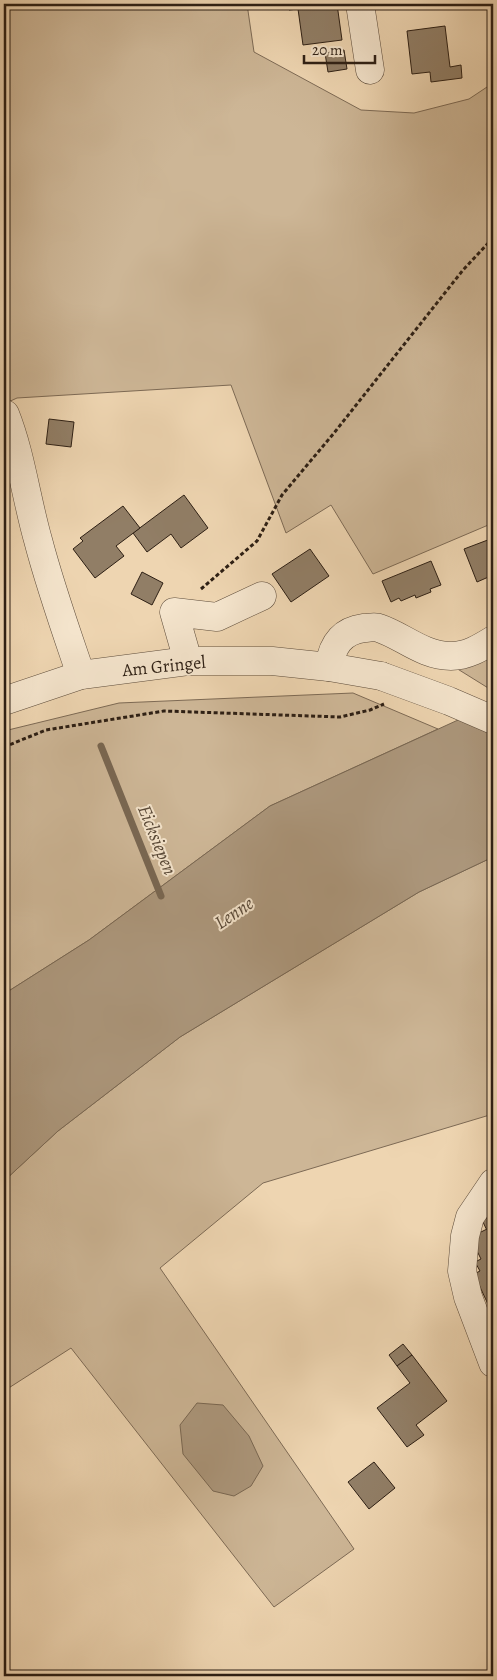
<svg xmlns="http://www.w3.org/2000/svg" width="497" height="1680" font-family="Alegreya,serif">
  <rect width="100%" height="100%" fill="#eed5b1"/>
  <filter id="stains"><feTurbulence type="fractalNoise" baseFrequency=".004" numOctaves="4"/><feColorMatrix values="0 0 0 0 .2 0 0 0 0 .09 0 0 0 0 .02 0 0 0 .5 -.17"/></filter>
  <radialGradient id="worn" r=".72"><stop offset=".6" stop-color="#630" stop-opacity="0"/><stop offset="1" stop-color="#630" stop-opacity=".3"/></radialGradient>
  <!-- green -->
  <g fill="#cdb696" stroke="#7d6a55">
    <polygon points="4,4 247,4 254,52 361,110 414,113 469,99 493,83 493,523 373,574 331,505 286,533 231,385 17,398 4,404"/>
    <polygon points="493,649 493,691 456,668"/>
    <polygon points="353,693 438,729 270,806 89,940 4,994 4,731 119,703"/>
    <polygon points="493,857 493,1114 263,1183 160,1268 354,1549 274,1607 71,1348 4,1391 4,1181 58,1131 180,1037 419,892"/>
  </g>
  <!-- water -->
  <g fill="#ac977c" stroke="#796752">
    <polygon points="493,704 493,857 419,892 180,1037 58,1131 4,1181 4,994 89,940 270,806"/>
    <polygon points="197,1403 223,1405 249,1436 263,1466 251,1486 234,1496 213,1491 183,1454 180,1425"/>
  </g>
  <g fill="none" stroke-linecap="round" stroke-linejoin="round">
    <!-- stream -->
    <polyline stroke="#796752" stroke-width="7" points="101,746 161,896"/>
  </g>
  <!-- building -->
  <g fill="#917e66" stroke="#2d1f14">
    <polygon points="288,4 311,4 312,6 337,4 342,40 303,45 298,9 289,10"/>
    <polygon points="445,26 450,67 461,65 462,78 431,82 430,72 412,74 407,31"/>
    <polygon points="344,50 347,69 328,72 325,53"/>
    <polygon points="49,419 74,422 71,447 46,444"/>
    <polygon points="184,495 208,528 181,548 171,534 147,552 133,533"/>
    <polygon points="123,506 140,528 116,546 124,556 95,578 73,549 83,541 80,538"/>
    <polygon points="493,538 493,575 477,582 464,549"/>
    <polygon points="310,549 329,576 291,602 272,574"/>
    <polygon points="431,561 441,585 430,589 431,592 416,598 415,595 401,601 399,598 391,602 382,581"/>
    <polygon points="142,572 163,583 152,605 131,594"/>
    <polygon points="493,1215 493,1243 482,1220"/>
    <polygon points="487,1229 493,1243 493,1315 474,1274 480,1271 475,1262 481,1259 476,1249 477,1234"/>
    <polygon points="403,1344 412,1355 397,1366 389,1355"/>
    <polygon points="412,1355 447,1401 416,1425 424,1435 407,1447 377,1408 410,1383 397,1366"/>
    <polygon points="374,1462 395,1488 369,1509 348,1482"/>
  </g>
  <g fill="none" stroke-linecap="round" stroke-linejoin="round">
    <!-- minor casing -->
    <g stroke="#5d4c3b" stroke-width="29">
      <g id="minor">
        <polyline points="360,4 370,70"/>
        <path d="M 5,414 C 21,454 26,498 38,540 C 50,586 66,631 81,675"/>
        <polyline points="188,661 174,612 217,617 262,596"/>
        <path d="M 329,667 C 332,646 341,631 364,628 C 369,628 375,626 379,628 C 403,636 423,656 451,656 C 467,656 480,648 493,640"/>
        <polyline points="4,701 81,675 188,661 272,661 329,667 381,676"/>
        <polyline points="493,1183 470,1217 465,1236 462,1271 468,1297 493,1363"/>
      </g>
    </g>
    <!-- path -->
    <g stroke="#2d1f14" stroke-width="3" stroke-dasharray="4 2.5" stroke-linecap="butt">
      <polyline points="201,589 257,541 282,495 334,433 463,270 493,238"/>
      <polyline points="4,747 46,730 164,711 340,717 370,710 384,704"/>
    </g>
    <!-- minor -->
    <use href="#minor" stroke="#f4e4cc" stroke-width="28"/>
    <!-- minor-bridge casing -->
    <g stroke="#5d4c3b" stroke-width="29" stroke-linecap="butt">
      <polyline id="minor-bridge" points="381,676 449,701 493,720"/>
    </g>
    <!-- minor-bridge -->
    <use href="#minor-bridge" stroke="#f4e4cc" stroke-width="28"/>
  </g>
  <g text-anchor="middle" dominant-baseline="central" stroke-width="4" stroke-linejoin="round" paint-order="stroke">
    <!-- street labels -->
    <g font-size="18" fill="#2d1f14" stroke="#f4e4cc">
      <text transform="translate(164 666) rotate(-6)">Am Gringel</text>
    </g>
    <!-- water labels -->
    <g font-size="19" font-style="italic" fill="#594938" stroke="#f4e4cc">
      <text transform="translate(157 840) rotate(68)">Eicksiepen</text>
      <text transform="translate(234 913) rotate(-34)">Lenne</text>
    </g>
  </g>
  <!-- margin -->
  <rect width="497" height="1680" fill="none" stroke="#eed5b1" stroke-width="20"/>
  <rect x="5" y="5" width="487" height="1670" fill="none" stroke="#2d1f14" stroke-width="2.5"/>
  <rect x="10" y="10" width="477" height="1660" fill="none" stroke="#2d1f14"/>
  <!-- scale -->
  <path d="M304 55v8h71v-8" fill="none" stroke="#2d1f14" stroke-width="2.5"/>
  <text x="312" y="55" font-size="15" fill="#2d1f14" stroke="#f4e4cc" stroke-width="4" paint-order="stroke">20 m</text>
  <rect width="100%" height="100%" filter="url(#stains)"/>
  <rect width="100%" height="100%" fill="url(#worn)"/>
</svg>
